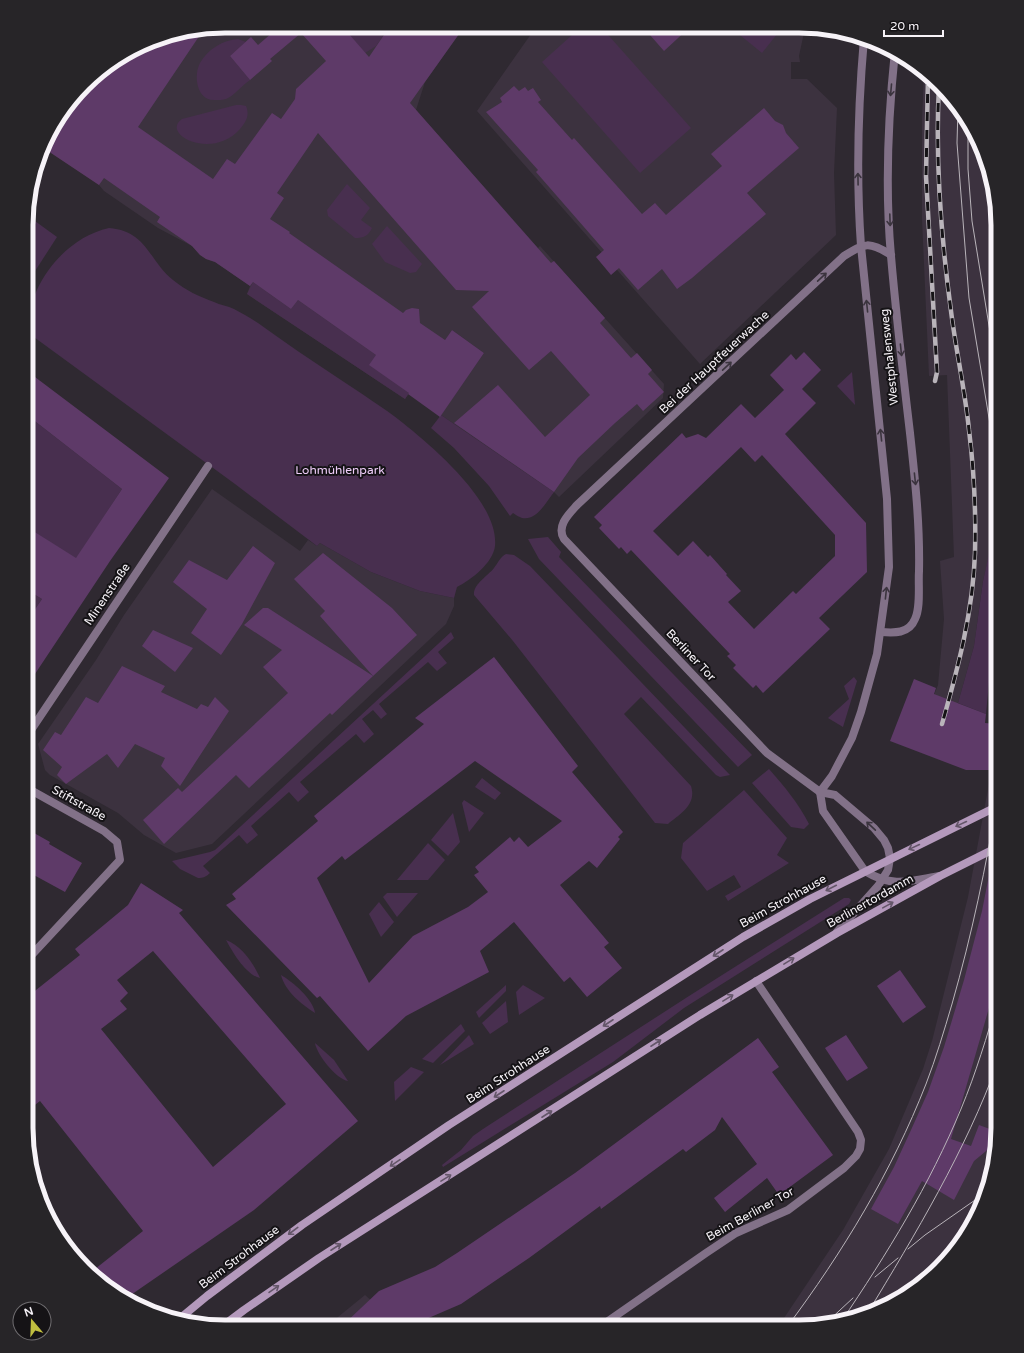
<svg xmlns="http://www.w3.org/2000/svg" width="1024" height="1353" font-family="'Varela Round',sans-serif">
  <rect width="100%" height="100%" fill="#2f2931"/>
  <!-- built -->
  <g fill="#3c323f">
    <polygon points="225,26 464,27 425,82 416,110 538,248 540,246 664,384 663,398 559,497 554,492 441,415 484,353 452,330 405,399 247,294 250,286 215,262 206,259 200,255 192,246 158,228 104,191 99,185 45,149 52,126 94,75 161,37"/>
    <polygon points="536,27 805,28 799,56 800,62 791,62 791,79 807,79 837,108 834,173 836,235 700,364 477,111"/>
    <polygon points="924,72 949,94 977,137 991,173 998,224 998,1142 987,1192 964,1239 930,1278 887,1306 851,1320 800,1327 778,1327 843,1230 889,1149 923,1069 932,1041 968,897 991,773 996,724 989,556 983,581 974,646 958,703 949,726 925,718 938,685 944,619 940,561 954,557 947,375 929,376 922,219 922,120"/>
    <polygon points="212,489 300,551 308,540 317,546 320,543 371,572 420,591 454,598 454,606 446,624 212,844 176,853 144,835 118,813 50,775 45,770 38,744 96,660 124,615"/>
    <polygon points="365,1295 400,1326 327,1326"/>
  </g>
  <!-- green -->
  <g fill="#482f4f">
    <polygon points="373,26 379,30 383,36 376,46 365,53 342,27"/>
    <polygon points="581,27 601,27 691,128 640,173 542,62"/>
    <polygon points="730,27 782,28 762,53"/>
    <path d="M 238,39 L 246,42 L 230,56 L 250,80 C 242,85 234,96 226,99 C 223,100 219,100 216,100 C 197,102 193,76 200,63 C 208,49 223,40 238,39 Z"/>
    <path d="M 236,105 L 241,105 L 246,106 C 250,115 246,122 240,129 C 212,161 160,134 182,119 Z"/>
    <path d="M 347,184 L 370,208 L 361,220 L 372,228 C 368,236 364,238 355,238 L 328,216 L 327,210 Z"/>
    <polygon points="28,216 57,237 28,282"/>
    <polygon points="387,226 422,264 416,272 410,273 385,262 372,244"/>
    <path d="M 109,228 C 147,231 149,261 173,280 C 185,290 200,297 214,302 C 220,305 228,306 234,309 C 242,313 250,318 258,323 C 284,342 311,360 338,378 C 360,393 383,407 403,423 C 434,448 499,503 495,546 C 493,563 471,580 457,587 L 454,598 L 420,591 L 371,572 L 320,543 L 317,546 L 235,484 L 27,332 C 28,285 64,238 109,228 Z"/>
    <polygon points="253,282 291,309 298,300 376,355 409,393 405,399 247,294"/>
    <polygon points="852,372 855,405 837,386"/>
    <polygon points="27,415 122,489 76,559 27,527"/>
    <path d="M 441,415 L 554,492 C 546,502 537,521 522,518 C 519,517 516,515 513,513 L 510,516 L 489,486 L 454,448 L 431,428 Z"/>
    <polygon points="548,537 561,552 559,557 752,755 738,767 539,559 528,539"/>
    <path d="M 506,554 L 514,555 L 530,566 L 730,775 L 720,777 L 716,775 L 641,697 L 624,714 L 691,786 C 697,805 680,814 668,824 L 655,823 L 513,641 L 474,595 C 473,584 488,576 494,568 C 498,563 500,557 506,554 Z"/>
    <polygon points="989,554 993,640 986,714 958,703 974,646 983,581"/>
    <polygon points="27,590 42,599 27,621"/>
    <path d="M 451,632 L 454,638 L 438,652 L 447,663 L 437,671 L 428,662 L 379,704 L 387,714 L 381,719 L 373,710 L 362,719 L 374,734 L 364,743 L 356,734 L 300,782 L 309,792 L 298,802 L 289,792 L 251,826 L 258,835 L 247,844 L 239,835 L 203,866 L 210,873 C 206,877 203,878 198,878 L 180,869 L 172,861 L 210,852 L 215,850 Z"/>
    <polygon points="854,677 857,681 843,727 828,718 849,699 844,686"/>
    <path d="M 769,769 C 785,787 798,803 809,824 L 804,829 L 791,827 L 752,783 Z"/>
    <polygon points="482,778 501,793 495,800 475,787"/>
    <polygon points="744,790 787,838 777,855 789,863 728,901 725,896 741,887 734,875 707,891 681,858 683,843"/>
    <polygon points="464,800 484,813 469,832 462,803"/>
    <polygon points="453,813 460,842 448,856 431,840"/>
    <polygon points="428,843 445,860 428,880 397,880"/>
    <polygon points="387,893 418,893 397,917 383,897"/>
    <polygon points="844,898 849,898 851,900 849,904 684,1008 613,1062 443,1167 442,1165 461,1150 473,1136 483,1129 689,996"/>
    <polygon points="379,902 394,922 381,937 369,914"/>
    <path d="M 226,940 C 241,945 254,964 260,978 C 246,975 233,953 226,940 Z"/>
    <path d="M 281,975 C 293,982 313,999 315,1013 C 301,1004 285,991 281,975 Z"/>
    <polygon points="506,985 506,991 479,1018 476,1012"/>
    <polygon points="523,985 545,998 519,1015 516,992"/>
    <polygon points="506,1001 508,1022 490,1034 482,1023"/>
    <polygon points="461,1024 465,1031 433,1063 422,1059"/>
    <polygon points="469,1035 474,1044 440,1065"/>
    <path d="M 315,1043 L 334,1060 L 348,1081 C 336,1079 317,1055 315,1043 Z"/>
    <polygon points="411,1067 424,1072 395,1101 394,1082"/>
  </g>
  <!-- building -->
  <g fill="#5e3a68" fill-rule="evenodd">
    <polygon points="280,26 342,26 369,57 390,26 464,27 410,103 551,263 554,261 605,318 600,323 631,358 637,353 652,370 648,374 664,392 643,411 637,404 615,423 578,458 554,492 454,423 498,385 545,437 590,395 551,351 529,370 472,307 489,291 456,290 318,133 277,193 284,198 270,219 290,232 289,233 403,313 406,310 412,308 419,309 420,323 445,340 452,330 484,353 440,417 408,394 409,393 369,365 376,355 298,300 291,309 253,282 250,286 215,262 206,259 200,255 192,246 157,222 160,217 104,178 99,185 45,149 48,139 78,94 94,75 161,37 204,29 138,127 213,179 227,159 235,164 272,113 281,119 295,99 296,89 326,61 301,33 270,59 272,61 250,80 230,56 251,37 258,45"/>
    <polygon points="643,27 690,27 664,51"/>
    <polygon points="514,86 519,91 525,87 528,91 533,88 541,100 538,102 572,140 574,138 642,214 655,203 666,215 722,166 711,154 764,108 775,121 783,125 786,133 799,148 747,193 766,214 692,278 677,289 662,269 638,290 619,268 611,275 596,257 604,250 536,172 538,170 486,112 502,102 500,98"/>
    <path d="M 804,352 L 821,370 L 802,389 L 816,403 L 785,434 L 866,523 L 867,572 L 819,618 L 830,629 L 763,693 L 756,685 L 753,688 L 733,668 L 736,665 L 727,656 L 730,654 L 631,550 L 627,554 L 621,547 L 619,549 L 599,528 L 602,525 L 594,517 L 682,433 L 686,438 L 698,434 L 706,438 L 741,404 L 755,418 L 784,390 L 770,375 L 791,354 L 796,360 ZM 741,447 L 755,462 L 762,455 L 835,535 L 835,556 L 796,594 L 793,591 L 754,629 L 728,602 L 741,591 L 726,575 L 727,574 L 710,555 L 708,557 L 693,541 L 678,556 L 653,531 Z"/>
    <polygon points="27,371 169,478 110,561 27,686 27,621 42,599 27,590 27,527 76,558 122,489 27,415"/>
    <polygon points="253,546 275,563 242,624 221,655 191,633 207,609 173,582 189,560 227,580"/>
    <polygon points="323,553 392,608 417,635 373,676 320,616 325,611 294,579"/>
    <polygon points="263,608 268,608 373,676 332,715 330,713 249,788 236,775 164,844 143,820 178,788 182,792 288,693 263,667 282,650 244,625"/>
    <polygon points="153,630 193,648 175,672 142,646"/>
    <path d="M 494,657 L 578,766 L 572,772 L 623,832 L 618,837 L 620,839 L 597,868 L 589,861 L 560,885 L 609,943 L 604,947 L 622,968 L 587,997 L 570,977 L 564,982 L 514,922 L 480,951 L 489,972 L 406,1016 L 368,1051 L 320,996 L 317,998 L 226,905 L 236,899 L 232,894 L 318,821 L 314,816 L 424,724 L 415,718 ZM 475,761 L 562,821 L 528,847 L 519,837 L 514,842 L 510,837 L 475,867 L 479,872 L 474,875 L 488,892 L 468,907 L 413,936 L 369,983 L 317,878 L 342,856 L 345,860 Z"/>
    <polygon points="122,666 165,686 161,692 197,709 201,704 208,707 215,697 229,711 180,786 161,766 165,758 135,744 118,768 107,754 66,784 57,775 62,767 43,750 55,732 61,735 86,697 98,703"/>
    <polygon points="914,679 936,688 934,694 986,714 985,723 996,724 990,770 966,770 890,741"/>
    <polygon points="27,829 50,842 49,844 82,863 65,892 32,874 33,872 26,869"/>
    <polygon points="990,870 998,871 998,977 951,1139 971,1146 979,1125 998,1132 997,1142 974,1161 954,1200 922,1181 898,1224 871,1209 894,1167 911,1130 928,1092 944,1047 964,980 982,911"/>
    <path d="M 141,883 L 183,910 L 179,913 L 358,1121 L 254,1210 L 125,1299 L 114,1293 L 90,1273 L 143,1231 L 40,1101 L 26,1112 L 26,998 L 80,955 L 75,949 L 128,905 ZM 153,951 L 286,1104 L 213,1167 L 101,1029 L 127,1009 L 120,1001 L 128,993 L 117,980 Z"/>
    <polygon points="900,970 926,1007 903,1023 877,986"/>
    <polygon points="846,1035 868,1068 847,1081 825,1048"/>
    <polygon points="758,1038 779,1067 772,1072 833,1155 779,1195 767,1178 725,1212 714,1198 757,1164 722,1117 715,1130 686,1152 683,1149 601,1209 600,1206 529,1258 461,1304 410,1326 342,1326 379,1291 435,1267 457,1253 575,1173"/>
  </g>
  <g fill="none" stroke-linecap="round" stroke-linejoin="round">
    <!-- street -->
    <g stroke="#827188" stroke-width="8">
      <path d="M 881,632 C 894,633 909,634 915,619 C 921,607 918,585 919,571 C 920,524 915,479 910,433 C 903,374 896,315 891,256 C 885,189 888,118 895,51"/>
      <polyline points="27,736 208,466"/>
      <path d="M 820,792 L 832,776 L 852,738 L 861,712 L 877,654 L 889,567 L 887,499 L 861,246 C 856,176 858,107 864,38"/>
      <path d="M 820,792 L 823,811 L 865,871 C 892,888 910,881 939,876"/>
      <path d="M 837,932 L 878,886 L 888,870 L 890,858 L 888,848 L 884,840 L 874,828 L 835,795 L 820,792 L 767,753 L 564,539 C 556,526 569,514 577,505 L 844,256 C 865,243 869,241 891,255"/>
      <polyline points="26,961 120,860 117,842 104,831 27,788"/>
      <polyline points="601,1326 706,1253 736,1233 788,1210 844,1168 856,1156 860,1149 861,1140 858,1132 756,981"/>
    </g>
    <!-- secondary -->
    <g stroke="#b499bc" stroke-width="8">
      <polyline points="178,1320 207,1296 302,1225 449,1125 743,937 810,899 998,806"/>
      <polyline points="224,1325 244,1310 319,1258 700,1015 837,933 940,876 998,847"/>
    </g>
    <!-- tram -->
    <g stroke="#b9b4ba" stroke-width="1">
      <polyline points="958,108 957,143 969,298 998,472"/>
      <polyline points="968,123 968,169 972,221 998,381"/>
      <polyline points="908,1249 925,1235 988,1191"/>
      <polyline points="875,1277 898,1258"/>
      <path d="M 867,1314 C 916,1233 965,1152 998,1062"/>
      <path d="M 841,1322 C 887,1254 930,1184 961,1109 C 976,1073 987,1036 998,999"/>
      <polyline points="825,1324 853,1298"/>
      <path d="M 787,1327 C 843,1252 892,1171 926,1084 C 936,1058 944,1031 952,1004 C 972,934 986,867 998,795"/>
    </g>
    <!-- rail casing -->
    <g stroke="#b9b4ba" stroke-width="4.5">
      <g id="rail">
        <polyline points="928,76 926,176 937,372 935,381"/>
        <path d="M 939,85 C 935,160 941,237 951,311 C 956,351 965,390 969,430 C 974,470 976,512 975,553 C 973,612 958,668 942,724"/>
      </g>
    </g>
    <!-- rail -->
    <use href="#rail" stroke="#151316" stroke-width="3" stroke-dasharray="9" stroke-linecap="butt"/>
  </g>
  <!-- one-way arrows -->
  <defs><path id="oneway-shaft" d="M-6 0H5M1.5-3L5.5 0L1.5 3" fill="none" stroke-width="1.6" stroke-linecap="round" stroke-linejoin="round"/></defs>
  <g stroke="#3b343e">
    <use href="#oneway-shaft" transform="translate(891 90) rotate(95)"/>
    <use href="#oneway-shaft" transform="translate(858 179) rotate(-91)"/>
    <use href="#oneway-shaft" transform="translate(890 220) rotate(88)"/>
    <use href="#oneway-shaft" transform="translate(822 277) rotate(-43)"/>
    <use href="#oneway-shaft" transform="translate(867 306) rotate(-96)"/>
    <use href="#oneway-shaft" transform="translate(901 350) rotate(84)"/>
    <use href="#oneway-shaft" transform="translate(727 366) rotate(-43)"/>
    <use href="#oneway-shaft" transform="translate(881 435) rotate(-96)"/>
    <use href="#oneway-shaft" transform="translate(915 479) rotate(84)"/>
    <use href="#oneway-shaft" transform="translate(886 593) rotate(-84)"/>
    <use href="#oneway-shaft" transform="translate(871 826) rotate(-137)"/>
  </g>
  <g stroke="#645669">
    <use href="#oneway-shaft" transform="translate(961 824) rotate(155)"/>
    <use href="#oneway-shaft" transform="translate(914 847) rotate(155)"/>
    <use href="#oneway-shaft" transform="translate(831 888) rotate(153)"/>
    <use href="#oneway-shaft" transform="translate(888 905) rotate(-29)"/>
    <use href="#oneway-shaft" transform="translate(718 953) rotate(147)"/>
    <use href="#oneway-shaft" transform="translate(789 961) rotate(-31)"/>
    <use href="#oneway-shaft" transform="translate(728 998) rotate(-31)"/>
    <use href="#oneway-shaft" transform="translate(608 1023) rotate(147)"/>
    <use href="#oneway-shaft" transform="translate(656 1043) rotate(-33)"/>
    <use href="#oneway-shaft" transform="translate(499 1094) rotate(147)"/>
    <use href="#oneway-shaft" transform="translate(547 1114) rotate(-33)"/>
    <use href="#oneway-shaft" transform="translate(395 1163) rotate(146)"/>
    <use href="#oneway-shaft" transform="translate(446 1178) rotate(-32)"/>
    <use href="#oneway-shaft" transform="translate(293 1231) rotate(143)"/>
    <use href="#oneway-shaft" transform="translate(336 1247) rotate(-33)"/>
    <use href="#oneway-shaft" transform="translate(274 1289) rotate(-35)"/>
  </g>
  <g text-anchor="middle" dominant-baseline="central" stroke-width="4" stroke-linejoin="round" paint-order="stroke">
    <!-- street labels -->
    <g font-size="12" fill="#f7f3f8" stroke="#151316">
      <text transform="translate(889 357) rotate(-96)">Westphalensweg</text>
      <text transform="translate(714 362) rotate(-43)">Bei der Hauptfeuerwache</text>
      <text transform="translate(107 594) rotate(-56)">Minenstraße</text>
      <text transform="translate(691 655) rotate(47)">Berliner Tor</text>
      <text transform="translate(79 803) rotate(29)">Stiftstraße</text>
      <text transform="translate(783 901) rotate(-29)">Beim Strohhause</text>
      <text transform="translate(870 901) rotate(-29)">Berlinertordamm</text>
      <text transform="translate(508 1074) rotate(-33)">Beim Strohhause</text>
      <text transform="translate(750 1214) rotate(-29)">Beim Berliner Tor</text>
      <text transform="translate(239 1257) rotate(-37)">Beim Strohhause</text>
    </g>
    <!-- park labels -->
    <g font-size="12" fill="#efcdf9" stroke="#151316">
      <text x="340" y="470">Lohmühlenpark</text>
    </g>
  </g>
  <!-- crop -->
  <path d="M0 0H1024V1353H0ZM225 33H799A192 192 0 0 1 991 225V1128A192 192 0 0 1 799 1320H225A192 192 0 0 1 33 1128V225A192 192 0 0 1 225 33Z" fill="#272528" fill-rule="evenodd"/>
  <path fill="none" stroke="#f7f3f8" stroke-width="5" d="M225 33H799A192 192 0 0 1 991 225V1128A192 192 0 0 1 799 1320H225A192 192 0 0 1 33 1128V225A192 192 0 0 1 225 33Z"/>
  <!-- north arrow -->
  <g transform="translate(32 1321) rotate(341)"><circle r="19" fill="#151316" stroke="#6f6d70"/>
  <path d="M0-3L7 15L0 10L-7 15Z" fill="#c0be40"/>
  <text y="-6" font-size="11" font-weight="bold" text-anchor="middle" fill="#f7f3f8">N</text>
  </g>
  <!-- scale -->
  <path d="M884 30v6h59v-6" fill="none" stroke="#f7f3f8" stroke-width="2"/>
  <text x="890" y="30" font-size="12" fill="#f7f3f8" stroke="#151316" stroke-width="3" paint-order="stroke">20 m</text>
</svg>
